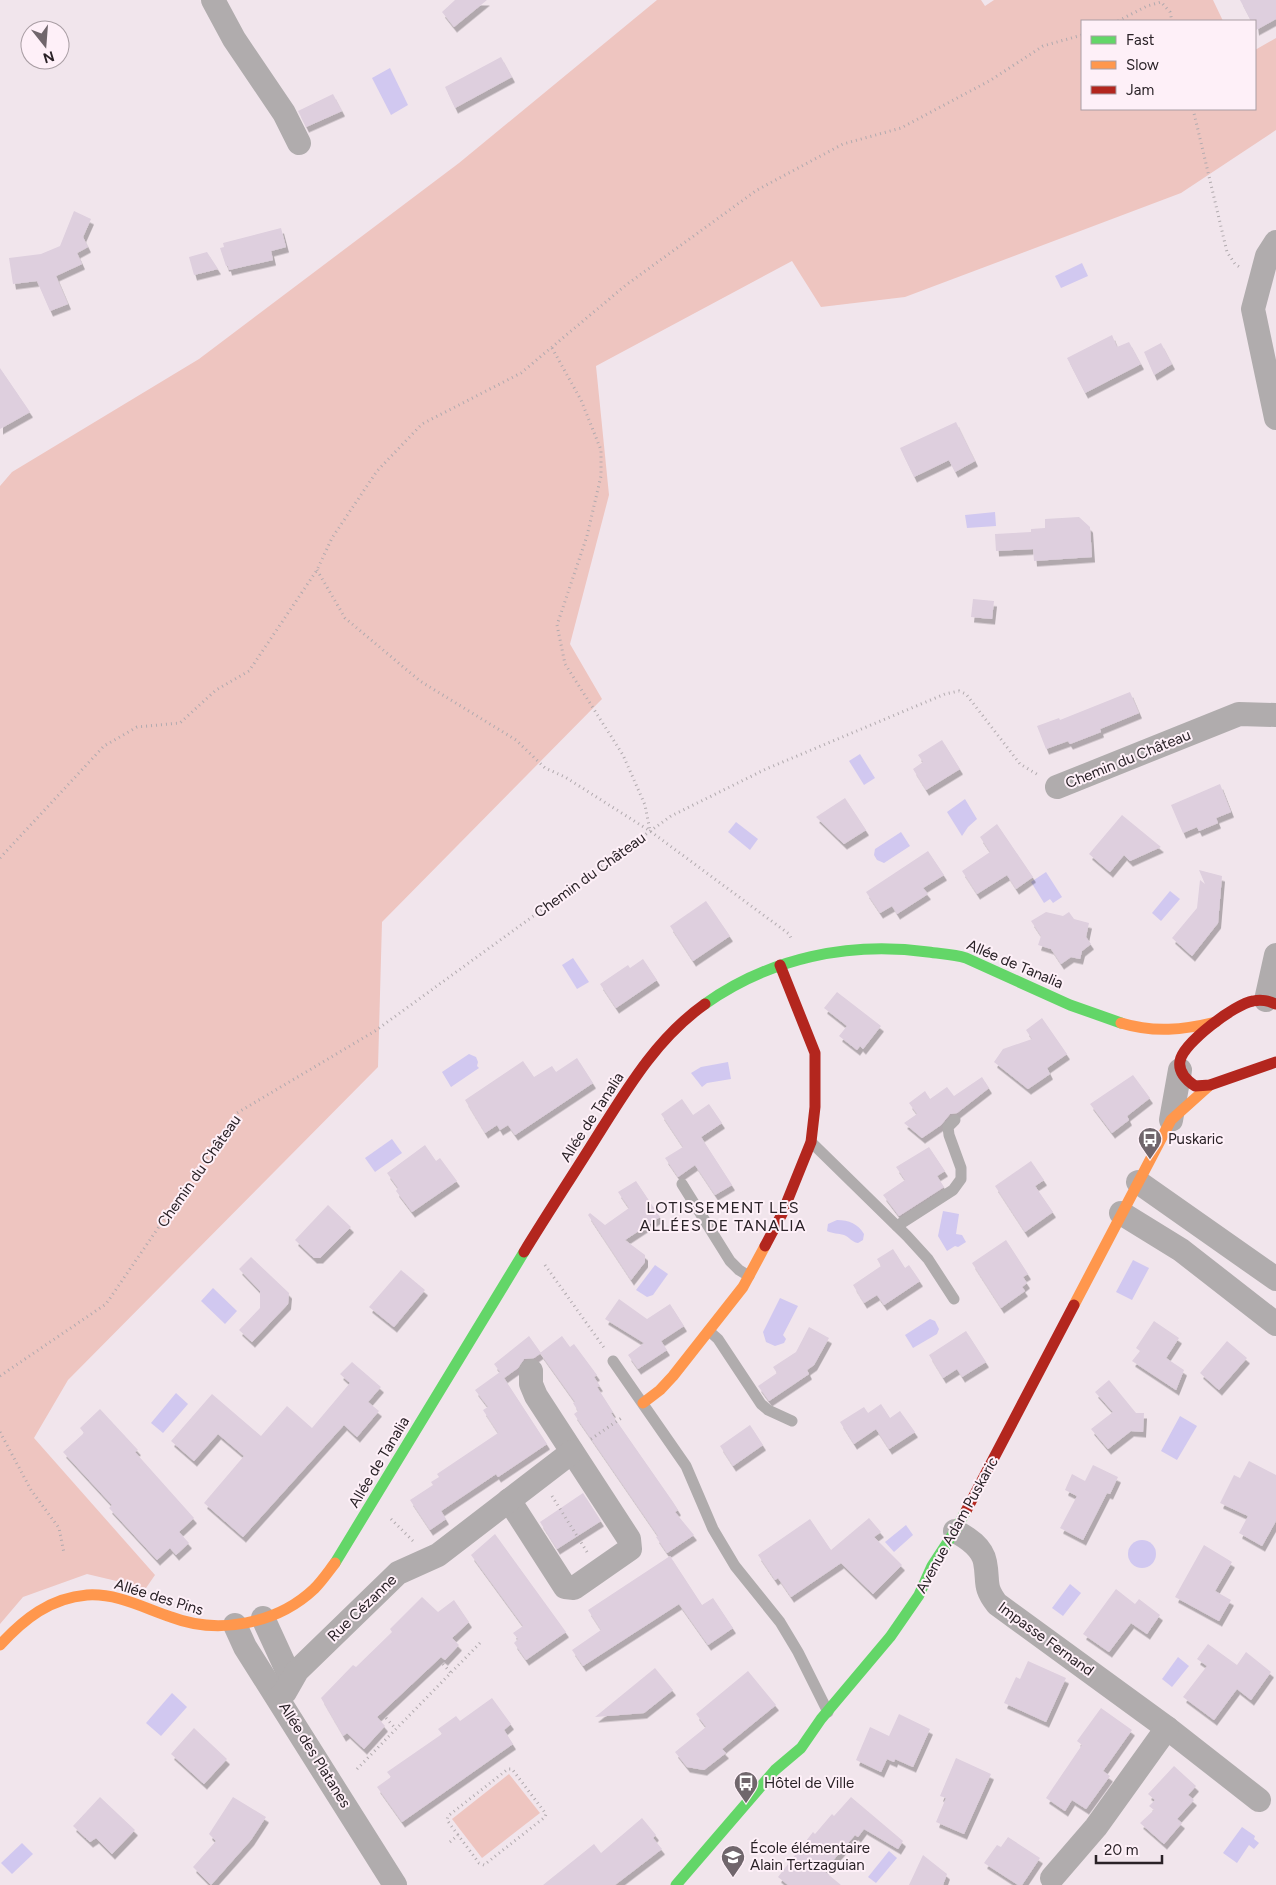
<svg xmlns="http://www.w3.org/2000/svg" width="1276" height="1885" font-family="Figtree,sans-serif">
  <defs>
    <filter id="shadow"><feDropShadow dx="3" dy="5.5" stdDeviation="0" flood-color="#0004"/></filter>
  </defs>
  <rect width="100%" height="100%" fill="#f1e5ec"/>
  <!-- green -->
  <g fill="#eec5c0">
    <polygon points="657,0 981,0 985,6 994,0 1213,0 1223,21 1082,21 1082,109 1255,109 1255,50 1276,38 1276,130 1181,193 905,297 821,307 792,261 596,366 609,495 570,644 602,699 382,922 378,1067 68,1380 34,1438 155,1575 146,1588 87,1574 23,1597 0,1624 0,486 12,472 199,359 459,163"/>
    <polygon points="509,1774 540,1813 482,1858 452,1819"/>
  </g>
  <!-- water -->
  <g fill="#d1c8f0">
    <polygon points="390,68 408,105 391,115 372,78"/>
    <polygon points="1082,263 1088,276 1061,288 1055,276"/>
    <polygon points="995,512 996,526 967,528 965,515"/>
    <polygon points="860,754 875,778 864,785 849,761"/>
    <polygon points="965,799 977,819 968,827 962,836 947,812"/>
    <polygon points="736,822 758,839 750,850 728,832"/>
    <polygon points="901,832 910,846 884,863 877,860 874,855 875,849"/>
    <polygon points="1046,872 1062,897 1053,903 1050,899 1044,903 1031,882"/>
    <polygon points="1170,891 1180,899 1161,921 1152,913"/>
    <polygon points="573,958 589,982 577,989 562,965"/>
    <polygon points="469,1054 476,1057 478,1062 477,1066 479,1068 451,1087 442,1072"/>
    <polygon points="728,1062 731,1079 707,1083 702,1087 691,1073 701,1067"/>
    <polygon points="392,1139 402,1153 375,1172 365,1158"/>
    <polygon points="943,1211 959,1214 956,1234 962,1235 966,1242 958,1247 955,1246 947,1251 938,1236"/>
    <path d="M 837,1220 C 849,1220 858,1224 864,1234 L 863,1240 L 858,1243 C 851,1242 850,1237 844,1235 C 838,1233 833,1234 827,1231 L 828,1224 Z"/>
    <polygon points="1133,1260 1149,1268 1132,1300 1116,1292"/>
    <polygon points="655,1265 668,1274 653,1295 647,1297 636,1290"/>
    <polygon points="213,1288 237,1311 225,1324 201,1301"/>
    <polygon points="780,1298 798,1306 783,1335 786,1339 784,1343 775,1346 766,1342 763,1332"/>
    <polygon points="930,1319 935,1321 939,1329 937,1334 913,1348 905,1335"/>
    <polygon points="176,1393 188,1404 163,1433 151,1423"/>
    <polygon points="1180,1416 1197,1426 1177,1460 1161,1451"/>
    <polygon points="906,1525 913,1535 894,1552 885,1542"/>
    <circle cx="1142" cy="1554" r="14"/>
    <polygon points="1070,1584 1081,1593 1063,1616 1052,1608"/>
    <polygon points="1178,1657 1189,1666 1172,1687 1162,1679"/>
    <polygon points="172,1693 187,1707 161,1736 146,1723"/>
    <polygon points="1242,1827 1255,1836 1254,1839 1259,1843 1254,1849 1249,1845 1237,1863 1223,1853"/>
    <polygon points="22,1843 33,1854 12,1874 1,1863"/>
    <polygon points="889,1851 897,1858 876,1883 868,1877"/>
  </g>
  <!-- building -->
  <g fill="#decfde" filter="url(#shadow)">
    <polygon points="455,0 487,0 454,27 442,12"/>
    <polygon points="1240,0 1276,0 1276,19 1256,30 1255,21 1251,21"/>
    <polygon points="501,57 512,77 455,108 445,87"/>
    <polygon points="333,94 342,111 306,127 298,111"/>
    <polygon points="74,211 91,219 83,237 88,247 77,253 82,264 56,276 68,304 50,311 37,281 13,284 9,258 41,254 60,246"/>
    <polygon points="281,228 286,247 271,251 273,260 229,270 228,266 226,266 220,248 224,247 223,243"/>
    <polygon points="207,252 218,269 194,275 189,257"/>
    <polygon points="1112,335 1117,347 1129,342 1141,364 1085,393 1067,358"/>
    <polygon points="1161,343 1172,364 1154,375 1144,352"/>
    <polygon points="0,368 30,412 0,429"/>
    <polygon points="956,422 975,461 955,472 949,460 914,477 900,448"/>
    <polygon points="1079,517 1090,527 1092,557 1034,561 1033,549 996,551 995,534 1031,532 1031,529 1045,528 1045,519"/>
    <polygon points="973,599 994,601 992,619 971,617"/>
    <polygon points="1130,692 1139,713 1100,729 1101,732 1070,744 1068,741 1046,749 1037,726 1059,718 1060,720"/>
    <polygon points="942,740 960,769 926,790 913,769 923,762 918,755"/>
    <polygon points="1220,784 1231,812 1216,818 1218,823 1199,831 1197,827 1183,833 1171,805"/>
    <polygon points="845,798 866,830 844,844 816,817"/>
    <polygon points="1122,815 1161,847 1130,861 1124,855 1110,872 1089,854"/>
    <polygon points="997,824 1033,877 1016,889 1007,875 977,894 962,871 990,852 980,837"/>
    <polygon points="928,851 944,875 923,888 928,894 897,914 892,906 880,913 866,892"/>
    <polygon points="1199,870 1222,876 1218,923 1192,956 1172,938 1197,908 1200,880 1205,884"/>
    <polygon points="706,901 730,936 693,961 670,926"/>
    <polygon points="1046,912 1063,916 1069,912 1074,919 1089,923 1086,937 1091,944 1082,951 1080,959 1071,957 1061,964 1051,949 1038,945 1041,936 1031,921"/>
    <polygon points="643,959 657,980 616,1008 600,984 628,965 630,968"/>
    <polygon points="837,992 881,1026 863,1049 860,1046 857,1050 839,1036 847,1026 824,1008"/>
    <polygon points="1042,1018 1067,1054 1047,1068 1050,1074 1028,1089 994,1062 1003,1049 1032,1039 1026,1030"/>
    <polygon points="577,1058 593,1083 515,1135 508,1125 500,1130 497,1125 485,1133 465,1100 523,1061 534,1077 552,1066 556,1072"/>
    <polygon points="1133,1075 1150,1098 1127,1116 1129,1120 1112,1133 1090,1104"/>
    <polygon points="982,1077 989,1088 957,1113 950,1114 941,1125 922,1138 904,1123 917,1114 909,1103 925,1091 930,1099 947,1087 954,1096"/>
    <polygon points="682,1099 693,1115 709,1104 722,1123 701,1137 732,1185 715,1195 695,1165 678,1177 665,1158 683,1147 661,1114"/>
    <polygon points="425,1145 436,1161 440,1158 457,1181 412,1212 396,1191 398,1188 387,1173"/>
    <polygon points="929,1147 945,1171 937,1176 944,1187 899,1216 883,1195 905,1180 896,1167"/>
    <polygon points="1031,1161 1044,1180 1035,1186 1053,1212 1025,1232 995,1186"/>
    <polygon points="636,1181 660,1217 625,1240 645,1255 645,1262 631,1280 588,1215 590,1213 605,1225 629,1208 618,1192"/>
    <polygon points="328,1205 351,1227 320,1258 314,1258 295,1240"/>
    <polygon points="1006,1240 1028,1274 1023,1277 1027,1283 1022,1287 1025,1291 1001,1308 972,1263"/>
    <polygon points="893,1249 905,1268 909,1265 920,1281 884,1305 877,1295 864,1303 853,1285 881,1266 877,1259"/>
    <polygon points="251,1257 289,1293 288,1304 252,1342 239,1330 260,1308 260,1291 239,1269"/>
    <polygon points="401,1270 425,1290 394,1327 369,1307"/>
    <polygon points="619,1299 647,1319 670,1304 684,1326 661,1341 667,1350 638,1369 628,1355 644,1343 605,1319"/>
    <polygon points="1154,1321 1179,1338 1166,1358 1184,1370 1176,1390 1132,1361 1140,1351 1136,1348"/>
    <polygon points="809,1327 829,1338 814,1365 807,1370 809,1374 769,1401 758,1386 777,1373 773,1367 796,1352"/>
    <polygon points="966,1331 986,1362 962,1377 957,1369 943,1378 929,1355"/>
    <polygon points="529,1336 541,1353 534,1358 524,1359 518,1368 504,1378 547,1444 498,1477 496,1474 441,1511 446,1519 430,1530 410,1500 433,1485 431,1482 439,1477 437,1474 498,1433 483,1410 488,1407 475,1390 500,1372 494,1364"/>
    <polygon points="562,1336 570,1347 574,1344 597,1375 594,1377 600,1386 597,1387 613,1412 611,1413 673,1502 678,1510 675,1512 694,1535 667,1553 656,1537 658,1536 574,1414 578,1411 573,1403 575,1402 540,1353"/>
    <polygon points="1227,1341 1247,1358 1219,1390 1200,1373"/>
    <polygon points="352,1362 381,1387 368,1402 379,1411 357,1437 344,1425 243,1537 204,1503 244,1456 218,1434 194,1461 171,1441 212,1394 261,1436 287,1406 312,1428 350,1383 340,1374"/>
    <polygon points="1109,1380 1136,1413 1144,1413 1143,1432 1131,1431 1108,1449 1091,1429 1113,1412 1095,1392"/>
    <polygon points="881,1404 890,1418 900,1411 915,1432 889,1449 876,1429 854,1444 840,1422 864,1407 868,1413"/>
    <polygon points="100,1409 138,1450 135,1452 194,1518 179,1532 189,1543 176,1555 170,1548 157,1560 109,1508 112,1505 63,1452 84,1433 80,1428"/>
    <polygon points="750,1425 763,1445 733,1466 720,1446"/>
    <polygon points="1249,1461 1276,1475 1276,1521 1262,1546 1239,1533 1248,1516 1220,1503 1234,1475 1240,1478"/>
    <polygon points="1093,1465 1118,1477 1110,1494 1107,1493 1083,1540 1060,1528 1077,1496 1065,1490 1072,1474 1085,1481"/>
    <polygon points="583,1493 601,1521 557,1549 540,1522"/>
    <polygon points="869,1518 881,1532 874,1537 902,1565 873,1594 841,1563 791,1597 778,1578 775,1580 758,1555 810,1519 831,1550"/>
    <polygon points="495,1534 566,1632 526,1660 514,1643 518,1639 513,1633 523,1626 471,1555"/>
    <polygon points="1204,1545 1232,1562 1215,1591 1231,1600 1219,1621 1175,1597"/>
    <polygon points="670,1556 702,1605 713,1598 733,1628 708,1645 679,1604 583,1666 572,1650 601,1630 588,1610"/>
    <polygon points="1116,1589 1135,1604 1139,1599 1160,1615 1147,1634 1131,1623 1109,1652 1083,1634"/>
    <polygon points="422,1597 438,1612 454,1600 469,1622 452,1638 459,1645 445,1660 441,1657 377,1717 385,1726 364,1749 347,1733 343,1736 321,1698 353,1665 356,1667 392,1632 390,1629"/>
    <polygon points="1208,1644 1237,1665 1246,1652 1271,1672 1251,1700 1237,1689 1214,1720 1183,1697 1207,1666 1197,1659"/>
    <polygon points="1028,1661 1066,1678 1046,1722 1004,1703 1016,1677 1020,1679"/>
    <polygon points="655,1668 673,1690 644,1713 595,1717"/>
    <polygon points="748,1671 776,1705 722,1749 726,1753 704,1770 687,1767 675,1752 706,1727 696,1714"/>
    <polygon points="492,1698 511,1724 504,1730 513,1744 402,1822 377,1787 391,1777 387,1772 442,1734 438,1729 456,1716 460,1721"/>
    <polygon points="1101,1708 1132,1730 1103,1771 1110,1776 1086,1809 1072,1800 1065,1811 1046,1798 1082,1745 1077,1741"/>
    <polygon points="899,1714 930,1729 913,1767 895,1759 894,1762 887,1759 881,1772 856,1760 870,1727 889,1736"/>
    <polygon points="194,1728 227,1759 204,1784 171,1754"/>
    <polygon points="956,1758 991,1774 964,1834 936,1822 946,1798 940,1796"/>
    <polygon points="1174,1766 1196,1786 1188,1795 1194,1800 1177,1819 1182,1823 1164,1844 1140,1823 1154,1810 1149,1806 1155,1800 1148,1794"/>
    <polygon points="100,1797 135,1830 112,1854 96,1838 90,1842 73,1826"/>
    <polygon points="233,1797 266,1817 251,1840 211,1885 193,1867 216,1841 209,1834"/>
    <polygon points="851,1797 903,1841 898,1849 864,1829 858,1837 855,1835 824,1871 841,1885 788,1885 778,1877 813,1832 815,1834 832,1814 834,1816"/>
    <polygon points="642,1818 656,1835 653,1838 662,1849 615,1885 543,1885 594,1844 601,1853"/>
    <polygon points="1008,1837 1040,1858 1022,1885 1018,1885 984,1863 997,1845 1001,1847"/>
    <polygon points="923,1855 947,1874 943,1885 909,1885"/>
  </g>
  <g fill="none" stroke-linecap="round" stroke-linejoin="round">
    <!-- path -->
    <g stroke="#b1aaae" stroke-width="3" stroke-dasharray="1 4" stroke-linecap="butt">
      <polyline points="1118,21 1147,6 1161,2 1170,12 1172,21"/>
      <polyline points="1193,109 1227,252 1235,264 1241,268"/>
      <polyline points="552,348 581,400 601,450 601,476 587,536 557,625 565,664 623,755 645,805 650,831"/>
      <polyline points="317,570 345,618 420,681 516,740 545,768 565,777 650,831 789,934 791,938"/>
      <polyline points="0,858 104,746 137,727 180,723 216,690 249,671 317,570 332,538 377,471 422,424 521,373 626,285 757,190 843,144 901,128 991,80 1043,46 1082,35"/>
      <polyline points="545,1265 605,1349"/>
      <polyline points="0,1376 106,1304 237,1113 375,1031 671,816 766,769 945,694 959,691 966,694 1020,764 1040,776"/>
      <polyline points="0,1432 31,1490 59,1528 64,1553"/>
      <polyline points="591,1439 623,1417"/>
      <polyline points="552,1496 587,1552"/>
      <polyline points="391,1519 413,1541"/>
      <polyline points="443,1664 451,1673"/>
      <polyline points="386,1718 396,1729"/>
      <polyline points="357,1769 480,1643"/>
      <polyline points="450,1842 458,1835 479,1863 484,1865 545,1817 546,1814 512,1769 508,1769 448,1816 447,1820 458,1835"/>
    </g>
    <!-- lane -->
    <g stroke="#b0acad" stroke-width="11">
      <polyline points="811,1142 907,1236 928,1259 954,1299"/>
      <polyline points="682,1184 730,1261 739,1270 749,1276"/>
      <polyline points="897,1226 953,1190 961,1179 961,1168 949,1135 948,1127 955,1120"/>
      <polyline points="709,1331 718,1339 761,1404 768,1410 792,1421"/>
      <polyline points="613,1361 686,1466 713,1529 735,1566 780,1622 798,1652 828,1712"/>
    </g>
    <!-- street -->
    <g stroke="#b0acad" stroke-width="24">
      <polyline points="213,0 234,39 284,113 299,143"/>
      <polyline points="1276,242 1267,256 1253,309 1276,418"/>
      <polyline points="1057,787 1239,714 1276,715"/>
      <polyline points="1266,1000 1276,955"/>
      <polyline points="1171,1120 1180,1070"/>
      <polyline points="1138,1182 1276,1279"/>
      <polyline points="1121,1213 1181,1250 1276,1324"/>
      <polyline points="509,1500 565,1587 574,1588 630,1549 629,1539 536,1396 531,1384 531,1371"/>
      <path d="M 955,1531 C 968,1538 982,1547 985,1562 C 989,1582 983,1586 997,1604 L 1167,1728 L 1259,1800"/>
      <polyline points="263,1618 291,1679"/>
      <polyline points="235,1625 245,1647 395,1885"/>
      <polyline points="278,1698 285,1692 297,1671 398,1573 438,1555 572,1452"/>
      <polyline points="1052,1878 1096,1827 1167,1728"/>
    </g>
    <!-- fast -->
    <g stroke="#63d668" stroke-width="11">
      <path d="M 705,1004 C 770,958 849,941 928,952 C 941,954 953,954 966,958 L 1070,1005 L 1121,1023"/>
      <polyline points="335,1563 524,1252"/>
      <polyline points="676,1885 775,1770 801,1748 821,1719 890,1637 919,1595 932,1566 955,1531 966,1511"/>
    </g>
    <!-- slow -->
    <g stroke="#ff974d" stroke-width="11">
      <path d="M 1121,1023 C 1154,1033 1183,1030 1216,1022"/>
      <polyline points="1074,1305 1171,1120 1210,1085"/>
      <polyline points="643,1403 660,1390 673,1376 743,1287 765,1246"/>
      <path d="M 0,1645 C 24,1619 50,1598 87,1595 C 117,1593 144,1608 171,1617 C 218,1635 277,1624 314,1589 C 322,1581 328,1572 335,1563"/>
    </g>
    <!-- jam -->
    <g stroke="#b3261e" stroke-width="11">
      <path d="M 1276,1004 C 1268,1001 1262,999 1253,1001 C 1235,1004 1183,1043 1180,1061 C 1178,1072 1186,1080 1195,1086 L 1210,1085 L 1276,1062"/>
      <polyline points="765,1246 782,1214 811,1142 815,1107 815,1053 780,965"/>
      <path d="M 524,1252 C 546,1216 569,1181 591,1146 C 624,1094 654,1040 705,1004"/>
      <polyline points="966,1511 1074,1305"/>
    </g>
  </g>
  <!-- icons -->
  <defs>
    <g id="bus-pin" transform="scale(1.25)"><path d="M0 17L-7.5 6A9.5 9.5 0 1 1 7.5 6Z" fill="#70666c" stroke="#fef0f8"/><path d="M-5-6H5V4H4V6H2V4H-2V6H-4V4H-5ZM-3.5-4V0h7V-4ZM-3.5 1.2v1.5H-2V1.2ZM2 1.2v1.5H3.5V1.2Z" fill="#fff"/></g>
    <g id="school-pin" transform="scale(1.25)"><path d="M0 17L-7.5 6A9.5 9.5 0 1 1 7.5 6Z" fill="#70666c" stroke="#fef0f8"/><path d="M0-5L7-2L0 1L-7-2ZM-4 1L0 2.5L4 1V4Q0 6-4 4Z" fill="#fff"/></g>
  </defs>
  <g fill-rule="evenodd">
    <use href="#bus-pin" x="1150" y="1139"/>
    <use href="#bus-pin" x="746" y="1783"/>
    <use href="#school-pin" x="733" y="1857"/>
  </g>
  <g text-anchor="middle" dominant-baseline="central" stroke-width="4" stroke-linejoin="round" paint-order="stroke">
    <!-- street labels -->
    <g font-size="15" fill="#2a2227" stroke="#fef0f8">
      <text transform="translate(1128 759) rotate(-22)">Chemin du Château</text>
      <text transform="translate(590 875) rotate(-36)">Chemin du Château</text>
      <text transform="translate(1015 964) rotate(23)">Allée de Tanalia</text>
      <text transform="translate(592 1117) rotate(-57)">Allée de Tanalia</text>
      <text transform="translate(199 1171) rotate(-55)">Chemin du Château</text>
      <text transform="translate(379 1462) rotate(-59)">Allée de Tanalia</text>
      <text transform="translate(957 1525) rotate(-61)">Avenue Adam Puskaric</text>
      <text transform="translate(159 1597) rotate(17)">Allée des Pins</text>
      <text transform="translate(362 1608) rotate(-44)">Rue Cézanne</text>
      <text transform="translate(1046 1639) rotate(36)">Impasse Fernand</text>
      <text transform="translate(315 1755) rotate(58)">Allée des Platanes</text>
    </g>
    <!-- poi labels -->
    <g font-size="15" fill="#2a2227" stroke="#fef0f8" text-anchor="start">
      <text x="1168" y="1139">Puskaric</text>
      <text x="764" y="1783">Hôtel de Ville</text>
      <text x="750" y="1848">École élémentaire<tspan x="750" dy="17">Alain Tertzaguian</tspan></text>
    </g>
    <!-- neighbourhood labels -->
    <g font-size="16" letter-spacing="1" fill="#2a2227" stroke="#fef0f8">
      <text x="723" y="1207">LOTISSEMENT LES<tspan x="723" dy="18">ALLÉES DE TANALIA</tspan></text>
    </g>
  </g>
  <!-- legend -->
  <rect x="1081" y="20" width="175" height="90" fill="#fef0f8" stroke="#a99ea4"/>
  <rect x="1091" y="36" width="25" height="8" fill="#63d668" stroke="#a99ea4"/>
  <text x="1126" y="45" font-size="15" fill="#2a2227">Fast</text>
  <rect x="1091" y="61" width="25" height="8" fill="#ff974d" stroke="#a99ea4"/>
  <text x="1126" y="70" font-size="15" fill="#2a2227">Slow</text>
  <rect x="1091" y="86" width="25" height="8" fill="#b3261e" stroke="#a99ea4"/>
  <text x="1126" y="95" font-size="15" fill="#2a2227">Jam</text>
  <!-- north arrow -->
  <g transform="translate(45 45) rotate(163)"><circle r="24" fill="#fef0f8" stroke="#a99ea4"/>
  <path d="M0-4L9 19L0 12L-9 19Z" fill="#70666c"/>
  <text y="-8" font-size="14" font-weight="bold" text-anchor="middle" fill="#2a2227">N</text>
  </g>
  <!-- scale -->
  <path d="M1096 1855v8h66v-8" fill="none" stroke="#2a2227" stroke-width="2.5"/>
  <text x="1104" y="1855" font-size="15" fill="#2a2227" stroke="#fef0f8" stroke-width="4" paint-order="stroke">20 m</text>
</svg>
